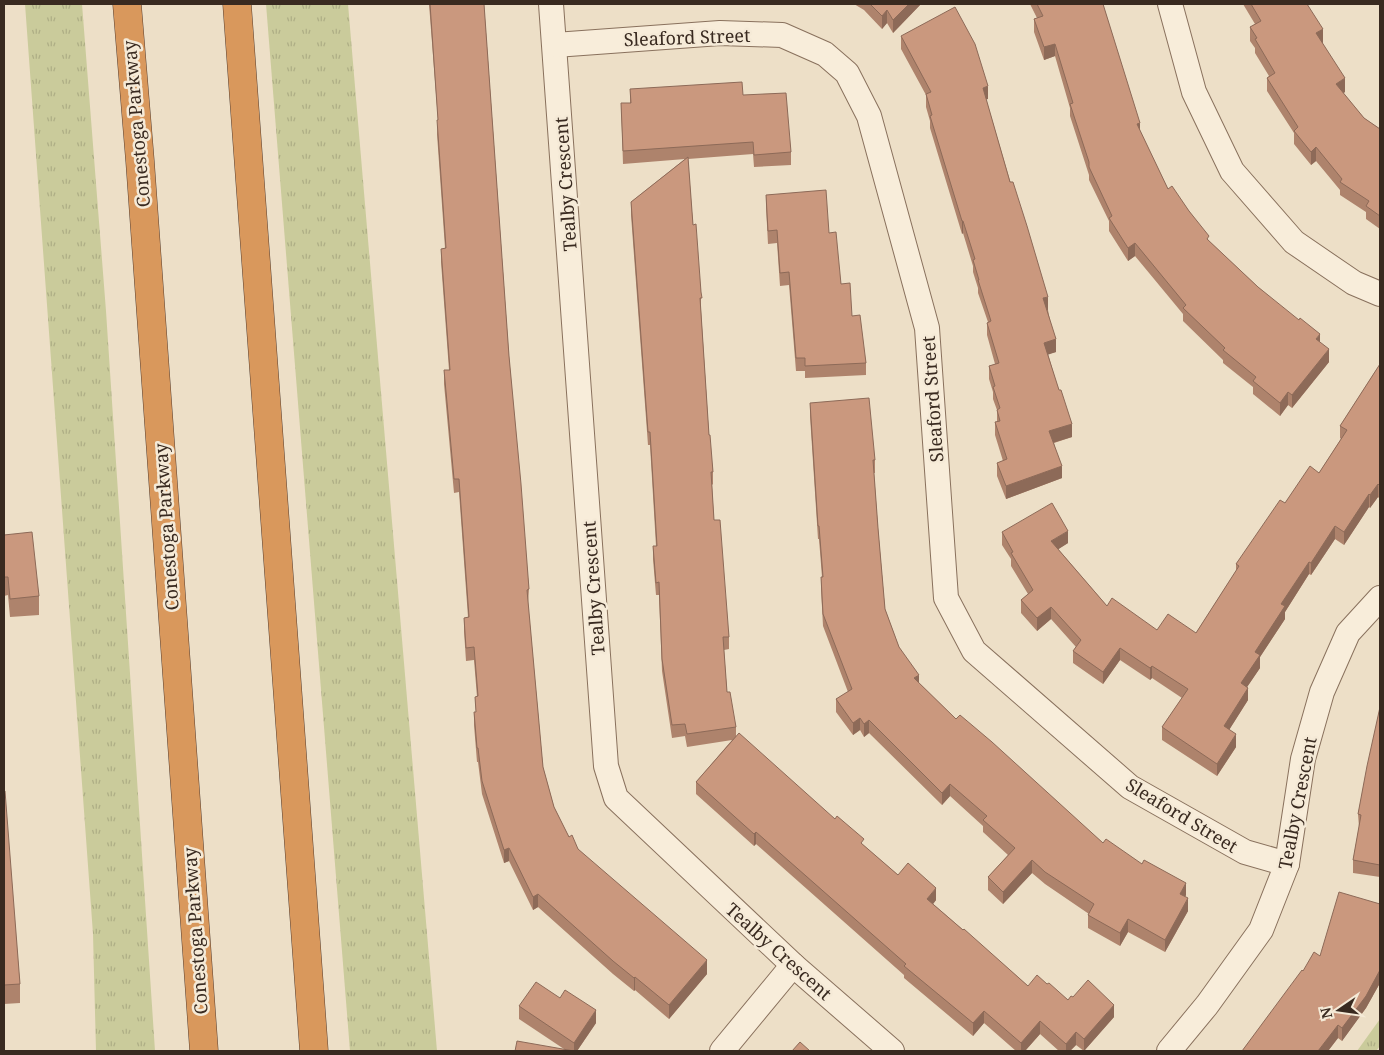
<svg xmlns="http://www.w3.org/2000/svg" width="1384" height="1055" font-family="'Noto Serif',serif">
  <defs>
    <pattern id="grass-tufts" width="24" height="20" patternUnits="userSpaceOnUse" patternTransform="scale(1.25)"><rect width="24" height="20" fill="#cacb9b"/><path d="M3 7l-1-3M5 7V3M7 7l1-3M15 17l-1-3M17 17v-4M19 17l1-3" fill="none" stroke="#aeae85"/></pattern>
  </defs>
  <rect width="100%" height="100%" fill="#eddfc7"/>
  <!-- grass -->
  <g fill="url(#grass-tufts)">
    <polygon points="25,4 82,4 106,311 155,1051 96,1051 93,934"/>
    <polygon points="266,4 348,4 437,1051 350,1051"/>
    <polygon points="1380,1019 1380,1046 1376,1051 1357,1051"/>
  </g>
  <g fill="none" stroke-linecap="round" stroke-linejoin="round">
    <!-- street casing -->
    <g stroke="#89715d" stroke-width="26">
      <g id="street">
        <polyline points="551,4 606,766 616,798 793,965 892,1051"/>
        <polyline points="1170,4 1194,92 1232,171 1294,242 1354,283 1380,294"/>
        <polyline points="555,45 720,33 782,35 825,54 847,73 869,116 927,328 946,598 974,651 1130,787 1245,852 1287,864"/>
        <polyline points="722,1051 793,965"/>
        <polyline points="1169,1051 1207,1005 1261,930 1287,864 1303,759 1322,692 1348,633 1380,598"/>
      </g>
    </g>
    <!-- highway casing -->
    <g stroke="#573f31" stroke-width="29">
      <g id="highway">
        <polyline points="127,4 140,161 204,1051"/>
        <polyline points="237,4 314,1051"/>
      </g>
    </g>
    <!-- street -->
    <use href="#street" stroke="#f8edda" stroke-width="24"/>
    <!-- highway -->
    <use href="#highway" stroke="#d9985c" stroke-width="28"/>
  </g>
  <!-- wall -->
  <g fill="#ae836c">
    <polygon points="429,4 484,4 509,356 529,589 528,603 543,767 554,807 569,837 578,849 707,974 669,1019 635,990 634,991 613,974 538,907 533,910 509,861 504,863 482,794 478,762 477,762 474,725 474,712 476,712 475,697 477,697 474,660 466,661 464,631 464,618 468,617 459,492 454,493 444,384 444,370 449,370 441,262 441,249 445,248 437,134 438,120"/>
    <polygon points="854,4 921,4 893,33 887,23 882,29 864,10"/>
    <polygon points="1030,4 1103,4 1140,131 1168,189 1189,211 1209,241 1258,287 1320,342 1329,362 1292,408 1288,405 1280,416 1253,394 1253,387 1223,363 1223,360 1183,321 1183,314 1135,256 1128,261 1109,231 1109,221 1089,180 1089,175 1070,116 1070,108 1055,56 1044,60 1034,32 1034,19 1037,18"/>
    <polygon points="1243,4 1307,4 1323,43 1322,43 1345,92 1343,93 1364,118 1380,129 1380,229 1366,219 1366,212 1340,195 1340,190 1316,161 1311,165 1294,144 1294,133 1267,91 1267,78 1269,76 1255,53 1255,48 1250,41 1250,27 1255,24"/>
    <polygon points="901,36 988,99 986,99 1048,310 1056,352 1048,354 1072,437 1054,443 1062,478 1006,499 997,476 997,463 1003,461 995,435 995,422 997,422 997,410 993,399 993,392 989,379 989,366 995,364 987,335 987,323 988,322 978,293 978,288 973,272 973,266 963,233 962,234 930,128 930,121 926,107 926,95 901,49"/>
    <polygon points="630,89 743,95 791,152 791,165 754,167 753,154 688,159 693,225 701,292 701,310 709,435 713,472 713,484 712,485 714,520 729,637 729,649 724,650 727,692 736,727 736,736 898,875 936,900 933,904 1028,986 1047,984 1068,1000 1114,1017 1084,1051 1076,1045 1070,1051 1059,1051 1040,1034 1025,1051 1016,1051 984,1023 973,1036 904,978 904,975 756,844 754,846 696,794 696,782 732,740 687,747 685,736 672,738 662,671 659,595 656,595 653,559 653,546 656,546 650,445 648,445 631,215 631,202 685,159 623,164 621,103 630,103"/>
    <polygon points="766,195 829,233 841,284 852,316 866,363 866,375 805,378 805,371 796,371 789,285 780,286 777,243 768,244 766,207"/>
    <polygon points="1380,364 1380,499 1378,497 1370,508 1369,507 1344,545 1335,539 1311,575 1309,574 1285,612 1285,619 1260,657 1260,668 1247,687 1248,700 1229,730 1236,747 1217,776 1162,740 1162,727 1182,698 1152,678 1150,680 1120,660 1103,684 1073,663 1073,651 1076,647 1051,619 1037,631 1021,613 1021,600 1028,594 1011,566 1011,559 1002,545 1002,532 1068,543 1058,549 1107,606 1157,630 1196,633 1236,571 1236,564 1285,503 1319,473 1341,439 1340,438 1340,426"/>
    <polygon points="810,403 875,460 875,473 874,473 878,528 885,609 899,647 919,683 956,719 1103,843 1186,895 1185,897 1188,911 1165,952 1128,932 1120,946 1088,928 1088,915 1089,914 1045,884 1032,873 1003,904 988,890 988,877 1008,855 983,832 983,826 950,796 942,805 869,733 864,737 860,730 853,735 836,712 836,699 848,692 823,626 821,589 821,577 822,577 819,539 818,539 810,416"/>
    <polygon points="4,535 39,596 39,615 10,617 8,595 4,596"/>
    <polygon points="1380,707 1380,877 1353,873 1353,860 1359,827 1358,814"/>
    <polygon points="4,791 20,984 20,1003 4,1004"/>
    <polygon points="1380,904 1380,983 1366,1008 1342,1041 1338,1038 1328,1051 1242,1051 1303,971"/>
    <polygon points="519,1006 596,1023 577,1051 515,1051 564,1049 519,1019"/>
  </g>
  <!-- shaded-wall -->
  <g fill="#8d6a58">
    <polygon points="909,4 921,4 893,33 893,20"/>
    <polygon points="887,10 887,23 882,29 882,16"/>
    <polygon points="1323,29 1323,43 1316,47 1316,33"/>
    <polygon points="1055,44 1055,56 1044,60 1044,47"/>
    <polygon points="1345,78 1345,92 1336,98 1336,84"/>
    <polygon points="988,86 988,99 983,100 983,88"/>
    <polygon points="1140,123 1140,136 1137,124"/>
    <polygon points="1316,147 1316,161 1311,165 1311,152"/>
    <polygon points="962,221 963,221 963,233 962,234"/>
    <polygon points="1135,243 1135,256 1128,261 1128,248"/>
    <polygon points="1048,297 1048,310 1043,311 1043,298"/>
    <polygon points="1320,334 1320,347 1316,339"/>
    <polygon points="1056,339 1056,352 1044,356 1044,343"/>
    <polygon points="1329,349 1329,362 1292,408 1292,395"/>
    <polygon points="1288,392 1288,405 1280,416 1280,403"/>
    <polygon points="1072,424 1072,437 1049,444 1049,431"/>
    <polygon points="1062,466 1062,478 1006,499 1006,486"/>
    <polygon points="1378,484 1378,497 1370,508 1370,495"/>
    <polygon points="1369,494 1369,507 1344,545 1344,532"/>
    <polygon points="1335,526 1335,539 1311,575 1311,563"/>
    <polygon points="1068,531 1068,543 1051,554 1051,541"/>
    <polygon points="1309,562 1309,574 1285,612 1285,619 1260,657 1260,668 1241,696 1241,683 1255,652 1281,604"/>
    <polygon points="1051,607 1051,619 1037,631 1037,618"/>
    <polygon points="1120,648 1120,660 1103,684 1103,672"/>
    <polygon points="1152,666 1152,678 1150,680 1150,668"/>
    <polygon points="919,675 919,688 914,678"/>
    <polygon points="1248,688 1248,700 1224,738 1224,726"/>
    <polygon points="860,718 860,730 853,735 853,723"/>
    <polygon points="869,720 869,733 864,737 864,724"/>
    <polygon points="1236,734 1236,747 1217,776 1217,764"/>
    <polygon points="950,784 950,796 942,805 942,793"/>
    <polygon points="756,832 756,844 754,846 754,834"/>
    <polygon points="509,848 509,861 504,863 504,850"/>
    <polygon points="1032,860 1032,873 1003,904 1003,892"/>
    <polygon points="1186,883 1186,895 1180,906 1180,894"/>
    <polygon points="936,888 936,900 927,912 927,899"/>
    <polygon points="538,894 538,907 533,910 533,897"/>
    <polygon points="1188,898 1188,911 1165,952 1165,940"/>
    <polygon points="1128,919 1128,932 1120,946 1120,933"/>
    <polygon points="707,960 707,974 669,1019 669,1005"/>
    <polygon points="1380,970 1380,983 1366,1008 1342,1041 1342,1028"/>
    <polygon points="635,977 635,990 634,991 634,978"/>
    <polygon points="1114,1005 1114,1017 1084,1051 1084,1039"/>
    <polygon points="596,1010 596,1023 577,1051 574,1051 574,1043"/>
    <polygon points="984,1011 984,1023 973,1036 973,1023"/>
    <polygon points="1040,1021 1040,1034 1025,1051 1021,1051 1021,1043"/>
    <polygon points="1338,1025 1338,1038 1328,1051 1318,1051"/>
    <polygon points="1076,1032 1076,1045 1070,1051 1066,1051 1066,1044"/>
  </g>
  <!-- building -->
  <g fill="#ca987e" stroke="#8d6a58">
    <polygon points="430,4 484,4 509,356 521,484 529,589 527,590 543,767 554,807 569,837 572,835 578,849 707,960 669,1005 635,977 634,978 613,961 538,894 533,897 509,848 504,850 482,781 478,748 477,748 474,712 476,712 475,697 478,696 474,647 466,648 464,618 469,617 459,479 454,479 444,370 450,370 441,249 446,248 437,120 438,120"/>
    <polygon points="870,4 909,4 893,20 887,10 882,16"/>
    <polygon points="1037,4 1103,4 1140,123 1137,124 1168,189 1172,186 1189,211 1209,236 1207,239 1258,287 1299,320 1300,318 1320,334 1316,339 1329,349 1292,395 1288,392 1280,403 1253,381 1256,377 1223,350 1225,348 1183,308 1186,305 1135,243 1128,248 1109,218 1112,216 1089,167 1089,162 1070,104 1073,103 1055,44 1044,47 1034,19 1043,16"/>
    <polygon points="1251,4 1307,4 1323,29 1316,33 1345,78 1336,84 1364,118 1380,129 1380,216 1366,206 1369,201 1340,182 1342,179 1316,147 1311,152 1294,131 1298,127 1267,78 1275,73 1255,39 1257,38 1250,27 1261,21"/>
    <polygon points="955,7 975,44 988,86 983,88 1010,182 1013,182 1027,226 1048,297 1043,298 1056,339 1044,343 1059,390 1061,390 1072,424 1049,431 1062,466 1006,486 997,463 1007,459 995,422 1000,421 997,410 1000,408 993,387 995,386 989,366 999,363 987,323 991,321 978,280 979,280 973,260 975,259 963,221 962,221 930,116 932,115 926,94 931,92 901,36"/>
    <polygon points="742,82 743,95 786,93 791,152 754,155 753,142 623,151 621,103 631,103 630,89"/>
    <polygon points="688,157 693,225 696,224 701,292 702,298 700,298 709,435 710,435 713,472 711,472 714,520 720,520 729,637 723,637 727,692 730,692 736,727 687,734 685,724 672,725 662,659 659,582 656,583 653,546 657,546 650,432 648,432 631,202"/>
    <polygon points="826,190 829,233 836,232 841,284 850,283 852,316 860,315 866,363 805,366 805,358 796,358 789,272 780,273 777,230 768,231 766,195"/>
    <polygon points="1380,364 1380,486 1378,484 1370,495 1369,494 1344,532 1335,526 1311,563 1309,562 1281,604 1285,606 1255,652 1260,655 1241,683 1248,688 1224,726 1236,734 1217,764 1162,727 1188,689 1152,666 1150,668 1120,648 1103,672 1073,651 1081,640 1051,607 1037,618 1021,600 1033,590 1011,553 1013,552 1002,532 1052,503 1068,531 1051,541 1107,606 1112,598 1157,630 1168,614 1196,633 1239,566 1236,564 1280,500 1285,503 1310,466 1319,473 1347,430 1340,426"/>
    <polygon points="869,398 875,460 873,460 878,528 885,609 899,647 919,675 914,678 956,719 960,715 992,742 1103,843 1106,839 1142,864 1144,860 1186,883 1180,894 1188,898 1165,940 1128,919 1120,933 1088,915 1094,904 1045,872 1032,860 1003,892 988,877 1015,848 983,820 987,816 950,784 942,793 869,720 864,724 860,718 853,723 836,699 852,689 823,614 821,577 823,577 819,526 818,526 810,403"/>
    <polygon points="32,532 39,596 10,599 8,577 4,577 4,535"/>
    <polygon points="1380,707 1380,865 1353,860 1361,815 1358,814 1367,766"/>
    <polygon points="739,733 835,819 837,816 864,839 861,843 898,875 908,863 936,888 927,899 963,930 964,929 1028,986 1037,975 1047,984 1049,983 1068,1000 1071,996 1073,997 1088,980 1114,1005 1084,1039 1076,1032 1066,1044 1040,1021 1021,1043 984,1011 973,1023 904,966 906,964 756,832 754,834 696,782"/>
    <polygon points="4,791 5,791 20,984 4,985"/>
    <polygon points="1339,892 1380,904 1380,970 1366,996 1342,1028 1338,1025 1318,1051 1242,1051 1302,970 1303,971 1314,952 1320,956"/>
    <polygon points="536,982 560,998 565,990 596,1010 574,1043 519,1006"/>
    <polygon points="517,1041 574,1051 515,1051"/>
    <polygon points="800,1042 810,1051 792,1051"/>
  </g>
  <g text-anchor="middle" dominant-baseline="central" stroke-width="5" stroke-linejoin="round" paint-order="stroke">
    <!-- street labels -->
    <g font-size="18" fill="#392a20" stroke="#f5ead7">
      <text transform="translate(687 37) rotate(-2)">Sleaford Street</text>
      <text transform="translate(136 124) rotate(-95)">Conestoga Parkway</text>
      <text transform="translate(565 184) rotate(-94)">Tealby Crescent</text>
      <text transform="translate(932 399) rotate(-94)">Sleaford Street</text>
      <text transform="translate(166 527) rotate(-94)">Conestoga Parkway</text>
      <text transform="translate(593 588) rotate(-94)">Tealby Crescent</text>
      <text transform="translate(1297 803) rotate(-79)">Tealby Crescent</text>
      <text transform="translate(1182 815) rotate(31)">Sleaford Street</text>
      <text transform="translate(195 931) rotate(-94)">Conestoga Parkway</text>
      <text transform="translate(779 951) rotate(42)">Tealby Crescent</text>
    </g>
  </g>
  <!-- border -->
  <rect width="1384" height="1055" fill="none" stroke="#392a20" stroke-width="10"/>
  <!-- north arrow -->
  <g transform="translate(1339 1010) rotate(257)" stroke="#f5ead7" stroke-width="4" paint-order="stroke">
  <path d="M0-4L9 19L0 12L-9 19Z" fill="#392a20"/>
  <text y="-8" font-size="14" font-weight="bold" text-anchor="middle" fill="#392a20">N</text>
  </g>
</svg>
